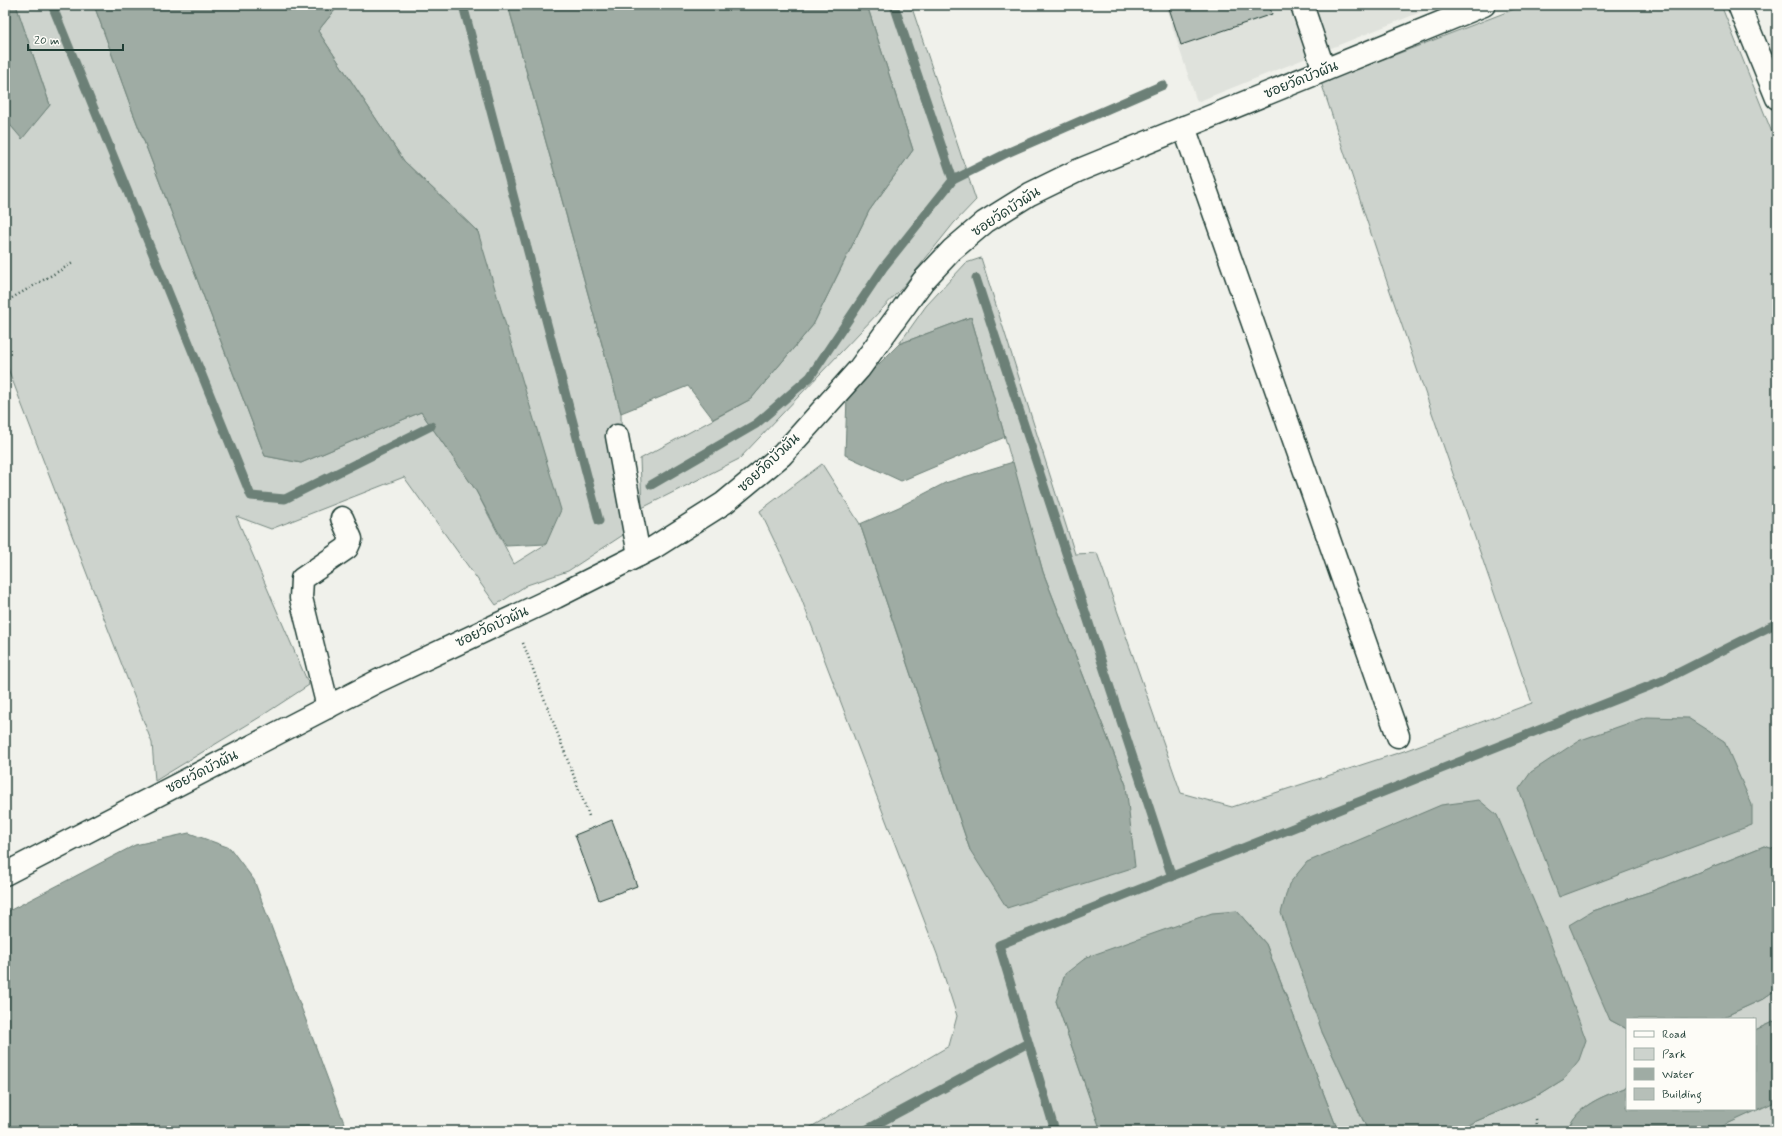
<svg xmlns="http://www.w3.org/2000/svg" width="1782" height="1136" font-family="Mynerve,'Playpen Sans Thai',sans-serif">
  <rect width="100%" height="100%" fill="#f0f1eb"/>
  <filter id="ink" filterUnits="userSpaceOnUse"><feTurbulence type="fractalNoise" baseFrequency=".025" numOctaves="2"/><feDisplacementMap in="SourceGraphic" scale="8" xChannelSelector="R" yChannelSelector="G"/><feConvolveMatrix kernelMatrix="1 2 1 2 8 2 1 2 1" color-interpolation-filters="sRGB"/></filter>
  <g filter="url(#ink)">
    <!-- built -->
    <polygon fill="#dfe2dc" points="1165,5 1432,5 1433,7 1197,102"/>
    <!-- green -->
    <g fill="#cdd3cd" stroke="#768880">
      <polygon points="16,5 94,5 132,110 265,456 301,463 421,412 475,489 514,564 546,544 478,232 404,161 318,31 339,5 508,5 621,413 623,535 568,571 527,585 496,605 404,477 271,529 236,516 309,685 260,717 155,781 152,743 5,361 5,119 22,138 50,105"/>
      <polygon points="867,5 911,5 976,200 954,223 901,289 739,459 642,508 640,459 751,399 813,325 869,211 913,150"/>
      <path d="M 1525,5 L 1721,5 L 1777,145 L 1777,850 L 1764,846 L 1652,891 L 1592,911 L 1610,1020 L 1627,1029 L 1627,1087 C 1602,1097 1578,1104 1567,1131 L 1453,1131 L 1540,1094 L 1564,1079 L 1322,1032 L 1368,1131 L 1338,1131 L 1266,944 L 1237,911 L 1056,1001 L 1101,1131 L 967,1131 L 964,1128 L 956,1131 L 804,1131 L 949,1046 L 957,1016 L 937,954 L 798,590 L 760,511 L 822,464 L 860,524 L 970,850 L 1126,785 L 1043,572 L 971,317 L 899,344 L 926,306 L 966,263 L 981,258 L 1075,554 L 1097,553 L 1181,793 L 1232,807 L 1404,751 L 1532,703 L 1388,285 L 1321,82 L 1358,69 Z"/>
      <polygon points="1777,989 1777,1020 1755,1030 1755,1019 1719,1019 1761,1000"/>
      <polygon points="1777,1100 1777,1131 1712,1131"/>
    </g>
    <!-- water -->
    <g fill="#9faca4" stroke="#6c8077">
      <polygon points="5,5 16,5 50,105 22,139 5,119"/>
      <polygon points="94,5 339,5 318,31 404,161 478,232 561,510 546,544 506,546 475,489 421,412 301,463 265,456 132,110"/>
      <polygon points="508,5 867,5 913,150 869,211 813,325 751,399 713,419 688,386 621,413"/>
      <polygon points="971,317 1005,437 901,481 845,455 847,396 899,344"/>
      <polygon points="1013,462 1043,572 1126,785 1135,867 1007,908 970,850 860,524 899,507 945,483"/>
      <polygon points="1646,717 1688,718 1724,741 1752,805 1752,825 1559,897 1519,789 1531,772 1578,741"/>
      <polygon points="1479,800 1497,815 1544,925 1586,1040 1579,1060 1564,1079 1540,1094 1453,1131 1368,1131 1322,1032 1281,913 1289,884 1307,862 1441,805"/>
      <polygon points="189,833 230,848 254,880 347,1131 5,1131 5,913 135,845"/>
      <polygon points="1764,846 1777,850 1777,989 1761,1000 1719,1019 1627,1019 1627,1029 1610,1020 1569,925 1592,911 1652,891"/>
      <polygon points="1237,911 1266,944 1338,1131 1101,1131 1056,1001 1065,974 1087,957 1212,913"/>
      <path d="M 1777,1020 L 1777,1101 L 1712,1131 L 1567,1131 C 1578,1104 1602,1097 1627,1087 L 1627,1109 L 1755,1109 L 1755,1030 Z"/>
    </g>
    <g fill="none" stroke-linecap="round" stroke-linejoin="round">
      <!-- stream -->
      <g stroke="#6c8077" stroke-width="9">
        <polyline points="52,5 251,496 285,499 431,426"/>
        <polyline points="463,5 599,521"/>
        <polyline points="894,5 953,180"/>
        <polyline points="976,278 1172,877"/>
        <polyline points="651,485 756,424 810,377 883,268 953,180 1007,153 1163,85"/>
        <polyline points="864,1131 1028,1043"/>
        <polyline points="1055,1131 999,945 1662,681 1777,623"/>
      </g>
    </g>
    <!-- building -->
    <g fill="#b6bfb8" stroke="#1f3d34">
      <polygon points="1168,5 1269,5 1272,14 1181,45"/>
      <polygon points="612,820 637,886 599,900 575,835"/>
    </g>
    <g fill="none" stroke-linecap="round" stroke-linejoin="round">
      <!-- minor casing -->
      <g stroke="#1f3d34" stroke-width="25">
        <g id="minor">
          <polyline points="1302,5 1324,70"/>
          <polyline points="1739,5 1777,98"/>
          <polyline points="1184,127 1398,736"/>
          <polyline points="617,436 639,555"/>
          <polyline points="328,707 301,598 302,579 347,548 351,539 342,518"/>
          <polyline points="5,874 378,681 556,597 653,548 724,503 782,455 859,369 923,281 952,250 985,222 1030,194 1077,171 1484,5"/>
        </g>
      </g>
      <!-- path -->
      <g stroke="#1f3d34" stroke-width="2.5" stroke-dasharray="1 3" stroke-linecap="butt">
        <polyline points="5,302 73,263"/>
        <polyline points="523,643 589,816"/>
        <polyline points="1536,1119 1538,1131"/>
      </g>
      <!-- minor -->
      <use href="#minor" stroke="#fdfcf7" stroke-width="22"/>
    </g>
  </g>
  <g text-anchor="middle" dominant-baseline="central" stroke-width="3" stroke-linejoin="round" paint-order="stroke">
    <!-- street labels -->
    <g font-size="14" fill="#1f3d34" stroke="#fdfcf7">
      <text transform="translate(1301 80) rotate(-22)">ซอยวัดบัวผัน</text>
      <text transform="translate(1006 212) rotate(-33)">ซอยวัดบัวผัน</text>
      <text transform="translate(769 463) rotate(-43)">ซอยวัดบัวผัน</text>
      <text transform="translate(492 627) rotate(-25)">ซอยวัดบัวผัน</text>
      <text transform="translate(202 772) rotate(-27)">ซอยวัดบัวผัน</text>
    </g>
  </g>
  <!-- margin -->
  <rect width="1782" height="1136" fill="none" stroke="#fdfcf7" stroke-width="20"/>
  <rect x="10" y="10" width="1762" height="1116" fill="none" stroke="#1f3d34" stroke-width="1.5" filter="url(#ink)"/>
  <!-- legend -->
  <rect x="1626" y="1018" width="130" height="92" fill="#fdfcf7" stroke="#a4b0a9"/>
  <rect x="1634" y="1031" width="20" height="6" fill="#fdfcf7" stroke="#a4b0a9"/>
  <text x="1662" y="1038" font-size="12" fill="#1f3d34">Road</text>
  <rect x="1634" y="1048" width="20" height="12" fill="#cdd3cd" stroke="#a4b0a9"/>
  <text x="1662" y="1058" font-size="12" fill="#1f3d34">Park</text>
  <rect x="1634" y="1068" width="20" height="12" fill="#9faca4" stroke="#a4b0a9"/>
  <text x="1662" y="1078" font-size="12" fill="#1f3d34">Water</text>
  <rect x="1634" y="1088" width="20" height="12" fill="#b6bfb8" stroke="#a4b0a9"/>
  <text x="1662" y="1098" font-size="12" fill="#1f3d34">Building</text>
  <!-- scale -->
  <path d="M28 44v6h95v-6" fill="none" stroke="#1f3d34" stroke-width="2"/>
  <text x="34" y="44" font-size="12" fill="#1f3d34" stroke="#fdfcf7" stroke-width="3" paint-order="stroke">20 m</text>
</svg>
